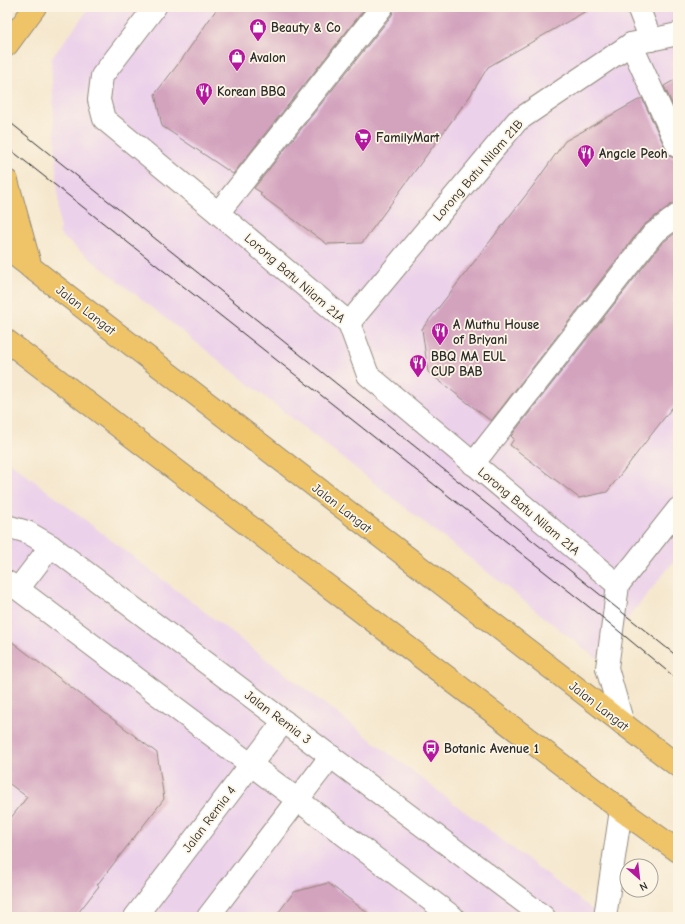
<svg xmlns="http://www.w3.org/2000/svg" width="685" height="924" font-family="'Comic Neue',sans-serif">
  <rect width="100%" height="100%" fill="#fcf5e5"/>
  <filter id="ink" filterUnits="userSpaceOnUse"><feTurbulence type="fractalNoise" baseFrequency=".025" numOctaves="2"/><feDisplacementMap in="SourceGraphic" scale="8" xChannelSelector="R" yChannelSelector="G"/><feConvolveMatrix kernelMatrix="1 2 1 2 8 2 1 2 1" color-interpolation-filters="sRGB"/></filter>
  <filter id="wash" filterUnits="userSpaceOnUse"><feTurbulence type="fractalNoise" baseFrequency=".012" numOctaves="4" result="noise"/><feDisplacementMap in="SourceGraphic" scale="16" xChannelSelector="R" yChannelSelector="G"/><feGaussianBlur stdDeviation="0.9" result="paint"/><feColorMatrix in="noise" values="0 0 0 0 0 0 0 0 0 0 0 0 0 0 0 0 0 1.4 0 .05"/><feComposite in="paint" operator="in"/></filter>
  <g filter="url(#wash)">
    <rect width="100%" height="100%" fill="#f5e7cd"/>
    <!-- built -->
    <g fill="#ecd1ea">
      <polygon points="90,7 678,7 678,556 596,658 60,235 51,59"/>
      <polygon points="7,460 602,917 7,917"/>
    </g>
    <g id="blocks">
      <!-- building -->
      <g fill="#d3a2bd">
        <polygon points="218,7 366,7 233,174 162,126 155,94 182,59"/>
        <polygon points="394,7 593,7 488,67 470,96 362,243 327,244 260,195 262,193 254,188 392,15"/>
        <polygon points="678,78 678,117 664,86"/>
        <polygon points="642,98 667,152 671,157 678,159 678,203 670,205 643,226 491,421 428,372 422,329 533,186 565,141"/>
        <polygon points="678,231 678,400 607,492 579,498 510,445 514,439 511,436 662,243"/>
        <polygon points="7,638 157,753 164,799 97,885 99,886 75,917 7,917 7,823 27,797 7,782"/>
        <polygon points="328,883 373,917 275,917 294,892"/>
      </g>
    </g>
  </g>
  <g filter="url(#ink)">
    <use href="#blocks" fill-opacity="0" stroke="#90897c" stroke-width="1"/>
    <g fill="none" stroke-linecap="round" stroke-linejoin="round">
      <!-- minor casing -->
      <g stroke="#90897c" stroke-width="24">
        <g id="minor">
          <polyline points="155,7 102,76 99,100 104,119 218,213 349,323 368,375 618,585"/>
          <polyline points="638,7 651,40"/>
          <polyline points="631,44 678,147"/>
          <polyline points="218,213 382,7"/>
          <polyline points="349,323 517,121 631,44 678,34"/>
          <polyline points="473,464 653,234 678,215"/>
          <polyline points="7,526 27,532 51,546 544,917"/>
          <polyline points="7,582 18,589 453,917"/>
          <polyline points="18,589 51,546"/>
          <polyline points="623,724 607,668 618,585 678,509"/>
          <polyline points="135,917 284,721"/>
          <polyline points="208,917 331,756"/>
          <polyline points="605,917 621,810"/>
        </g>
      </g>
      <!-- major casing -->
      <g stroke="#90897c" stroke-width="24">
        <polyline id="major" points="7,45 35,7"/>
      </g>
      <!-- highway casing -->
      <g stroke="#90897c" stroke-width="24">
        <g id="highway">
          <polyline points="7,181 31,268"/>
          <polyline points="7,249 678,766"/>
          <polyline points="7,341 621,810 678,851"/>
        </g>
      </g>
      <!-- minor -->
      <use href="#minor" stroke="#fff" stroke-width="22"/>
      <!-- major -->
      <use href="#major" stroke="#efc469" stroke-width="22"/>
      <!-- highway -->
      <use href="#highway" stroke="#efc469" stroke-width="22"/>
      <!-- tram -->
      <g stroke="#2b2b2b" stroke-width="1">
        <polyline points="7,120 678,657"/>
        <polyline points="7,147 603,618 678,680"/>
      </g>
    </g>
  </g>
  <!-- icons -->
  <defs>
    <g id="shop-pin" transform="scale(0.9)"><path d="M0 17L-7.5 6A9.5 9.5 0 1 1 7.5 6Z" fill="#b5179e" stroke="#fcf5e5"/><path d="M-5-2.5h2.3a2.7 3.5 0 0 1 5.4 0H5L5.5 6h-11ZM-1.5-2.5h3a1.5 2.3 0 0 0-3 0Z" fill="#fff"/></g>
    <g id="restaurant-pin" transform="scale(0.9)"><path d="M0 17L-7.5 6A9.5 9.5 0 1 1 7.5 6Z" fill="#b5179e" stroke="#fcf5e5"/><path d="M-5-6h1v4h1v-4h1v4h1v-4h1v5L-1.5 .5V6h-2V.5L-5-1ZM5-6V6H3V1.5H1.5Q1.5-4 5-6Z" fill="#fff"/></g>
    <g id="supermarket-pin" transform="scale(0.9)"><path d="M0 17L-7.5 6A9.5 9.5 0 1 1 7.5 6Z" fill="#b5179e" stroke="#fcf5e5"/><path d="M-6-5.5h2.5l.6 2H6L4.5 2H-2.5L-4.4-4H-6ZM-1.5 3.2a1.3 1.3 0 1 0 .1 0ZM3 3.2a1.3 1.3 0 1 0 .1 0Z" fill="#fff"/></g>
    <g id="bus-pin" transform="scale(0.9)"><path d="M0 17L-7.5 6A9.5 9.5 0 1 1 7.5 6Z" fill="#b5179e" stroke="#fcf5e5"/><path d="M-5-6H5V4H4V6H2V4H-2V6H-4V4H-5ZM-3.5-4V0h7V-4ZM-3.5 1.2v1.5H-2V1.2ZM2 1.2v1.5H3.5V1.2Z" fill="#fff"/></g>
  </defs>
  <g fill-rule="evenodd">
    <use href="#shop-pin" x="258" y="27"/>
    <use href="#shop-pin" x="237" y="57"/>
    <use href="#restaurant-pin" x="204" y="91"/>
    <use href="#supermarket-pin" x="363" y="137"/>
    <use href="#restaurant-pin" x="586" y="153"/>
    <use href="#restaurant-pin" x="440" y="331"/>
    <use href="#restaurant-pin" x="418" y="363"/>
    <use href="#bus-pin" x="431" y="748"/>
  </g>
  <g text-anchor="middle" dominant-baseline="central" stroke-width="3.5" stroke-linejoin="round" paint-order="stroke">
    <!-- poi labels -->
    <g font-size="13" font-weight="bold" fill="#2b2b2b" stroke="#fcf5e5" text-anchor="start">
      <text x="271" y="27">Beauty &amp; Co</text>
      <text x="250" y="57">Avalon</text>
      <text x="217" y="91">Korean BBQ</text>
      <text x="376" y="137">FamilyMart</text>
      <text x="599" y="153">Angcle Peoh</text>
      <text x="453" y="324">A Muthu House<tspan x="453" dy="15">of Briyani</tspan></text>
      <text x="431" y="356">BBQ MA EUL<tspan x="431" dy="15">CUP BAB</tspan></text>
      <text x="444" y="748">Botanic Avenue 1</text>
    </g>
    <!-- street labels -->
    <g font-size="13" fill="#2b2b2b" stroke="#fcf5e5">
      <text transform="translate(478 170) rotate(-49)">Lorong Batu Nilam 21B</text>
      <text transform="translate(295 278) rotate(41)">Lorong Batu Nilam 21A</text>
      <text transform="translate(86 310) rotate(38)">Jalan Langat</text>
      <text transform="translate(342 508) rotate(38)">Jalan Langat</text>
      <text transform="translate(529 511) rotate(40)">Lorong Batu Nilam 21A</text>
      <text transform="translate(599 706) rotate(38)">Jalan Langat</text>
      <text transform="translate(278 717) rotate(37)">Jalan Remia 3</text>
      <text transform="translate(209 819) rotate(-53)">Jalan Remia 4</text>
    </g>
  </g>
  <!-- margin -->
  <rect width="685" height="924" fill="none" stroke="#fcf5e5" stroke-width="24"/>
  <!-- north arrow -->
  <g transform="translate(639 878) rotate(152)"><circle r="19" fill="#fcf5e5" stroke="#a8a49b"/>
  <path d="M0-3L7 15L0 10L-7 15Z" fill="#b5179e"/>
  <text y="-6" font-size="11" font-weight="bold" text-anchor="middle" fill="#2b2b2b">N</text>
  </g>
</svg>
